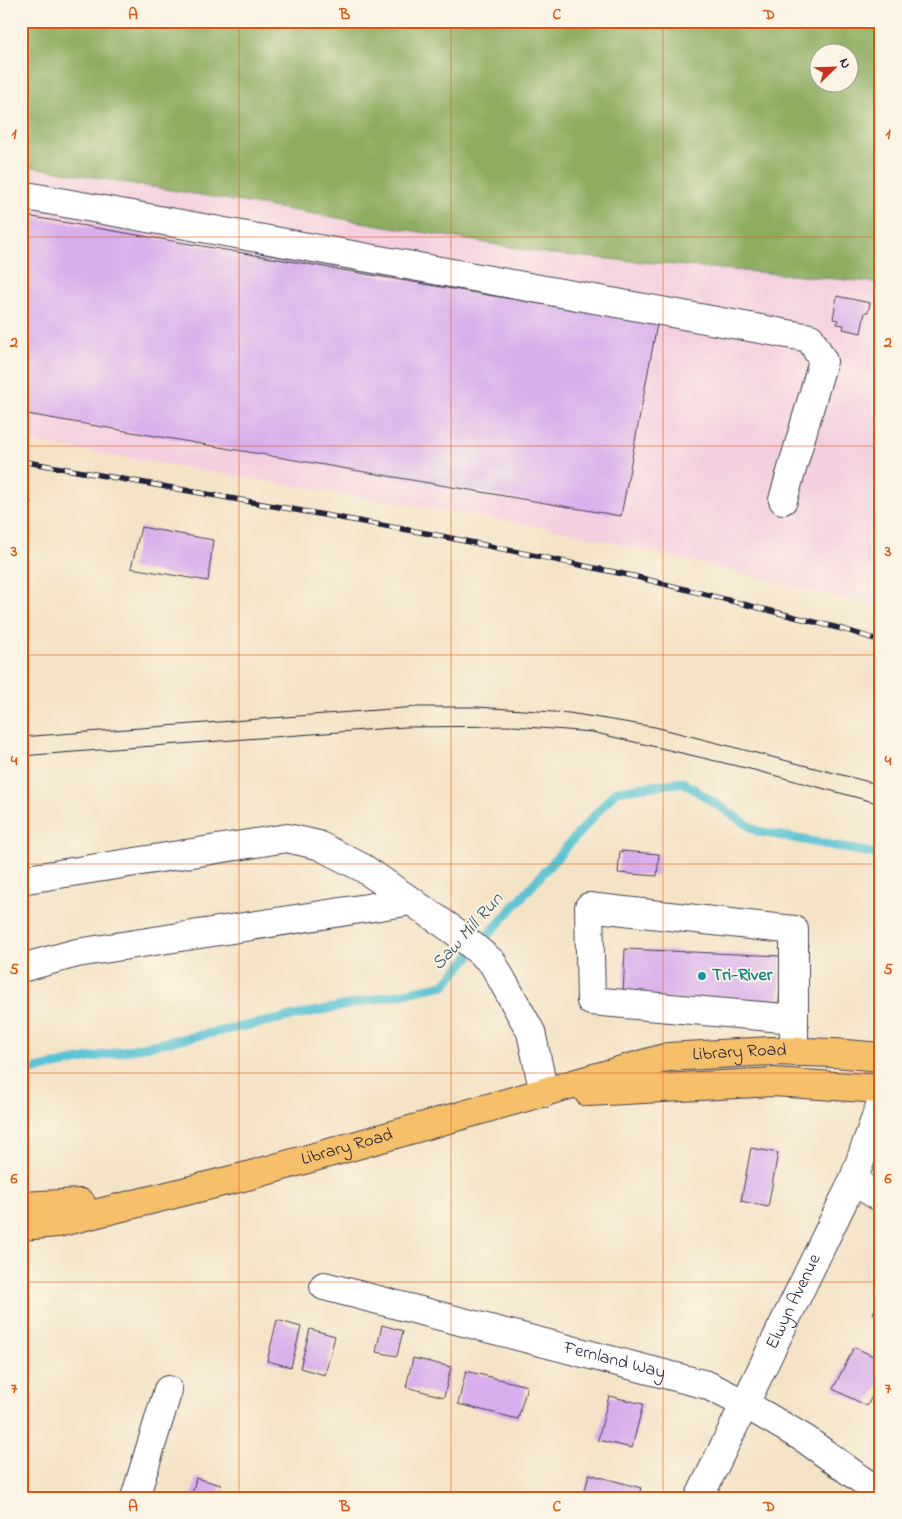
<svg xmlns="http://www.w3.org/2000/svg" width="902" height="1519" font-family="'Indie Flower',sans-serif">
  <rect width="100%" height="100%" fill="#fcf5e5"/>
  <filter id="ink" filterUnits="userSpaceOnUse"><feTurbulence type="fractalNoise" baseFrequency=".02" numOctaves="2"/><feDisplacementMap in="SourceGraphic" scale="10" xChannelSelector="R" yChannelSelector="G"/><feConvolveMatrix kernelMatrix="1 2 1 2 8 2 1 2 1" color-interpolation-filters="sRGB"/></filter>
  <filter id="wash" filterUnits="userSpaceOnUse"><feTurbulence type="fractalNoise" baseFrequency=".0096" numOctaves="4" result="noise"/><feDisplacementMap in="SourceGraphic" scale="20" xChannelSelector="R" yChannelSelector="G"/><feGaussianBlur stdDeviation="1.12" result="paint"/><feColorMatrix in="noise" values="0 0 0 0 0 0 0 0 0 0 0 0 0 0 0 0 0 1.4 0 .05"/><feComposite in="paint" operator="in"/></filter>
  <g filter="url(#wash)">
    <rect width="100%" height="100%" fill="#f4e3c6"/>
    <!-- built -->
    <polygon fill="#f3cfdf" points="21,165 552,254 881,283 881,607 566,531 21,440"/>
    <!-- forest -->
    <path fill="#8cad61" stroke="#57684e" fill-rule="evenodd" d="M 22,21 L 881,21 L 881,283 L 552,254 L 21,165 L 21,77 L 29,73 ZM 820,52 L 850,52 L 850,82 L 820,82 Z"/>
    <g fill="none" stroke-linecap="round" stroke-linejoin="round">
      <!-- stream -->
      <polyline stroke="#59c3d4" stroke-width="9" points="21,1068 31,1070 444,985 616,791 683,782 757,831 881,855"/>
    </g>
    <g id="blocks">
      <!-- building -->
      <g fill="#d7afec">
        <polygon points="21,215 657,324 621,516 21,413"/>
        <polygon points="837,296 870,303 868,312 865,312 861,333 843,329 844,325 837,324 838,320 833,319"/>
        <polygon points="21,500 31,501 22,540 21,540"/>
        <polygon points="141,527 213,540 208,581 131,568"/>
        <polygon points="620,851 659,854 657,876 618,873"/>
        <polygon points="625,949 781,956 779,1003 623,996"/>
        <polygon points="880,1008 881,1008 881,1032 876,1031"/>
        <polygon points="751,1148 778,1153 768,1207 741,1201"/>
        <polygon points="881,1298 881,1316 873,1313"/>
        <polygon points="277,1320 301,1327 291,1367 267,1361"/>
        <polygon points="382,1325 403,1331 397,1356 376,1352"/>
        <polygon points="310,1329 335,1336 325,1375 300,1368"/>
        <polygon points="854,1347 881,1360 881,1379 867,1406 833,1389"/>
        <polygon points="413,1358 451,1367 444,1397 406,1387"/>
        <polygon points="466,1371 527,1386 518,1419 458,1404"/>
        <polygon points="609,1396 643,1404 632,1448 598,1440"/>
        <polygon points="589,1474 641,1488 638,1498 583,1498"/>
        <polygon points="196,1478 221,1485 218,1498 191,1498"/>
      </g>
    </g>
  </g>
  <g filter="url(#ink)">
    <use href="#blocks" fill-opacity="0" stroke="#423f50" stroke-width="1"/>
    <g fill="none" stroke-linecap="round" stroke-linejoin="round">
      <!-- minor casing -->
      <g stroke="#423f50" stroke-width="30">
        <g id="minor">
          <polyline points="21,195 810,338 823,361 783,500"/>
          <polyline points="21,880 287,838 318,845 363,868 456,932 492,962 531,1032 544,1093"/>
          <polyline points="21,968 77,953 412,901"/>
          <polyline points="794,1052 794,930 589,907 591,1001 794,1019"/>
          <polyline points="853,1181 881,1198"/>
          <path id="s1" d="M 324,1286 L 707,1385 L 745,1404 L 805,1439 L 881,1494"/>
          <polyline points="135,1498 168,1390"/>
          <path id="s2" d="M 699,1498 L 853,1181 L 881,1103"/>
        </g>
      </g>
      <!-- major casing -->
      <g stroke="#423f50" stroke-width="30">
        <g id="major">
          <polyline points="588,1092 773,1082 881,1089"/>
          <polyline points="21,1206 81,1203"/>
          <path id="s3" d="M 21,1226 L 58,1223 L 251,1175 L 668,1057 L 771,1051 L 834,1053 L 881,1057"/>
        </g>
      </g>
      <!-- minor -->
      <use href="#minor" stroke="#fff" stroke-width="28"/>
      <!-- major -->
      <use href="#major" stroke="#f6c06b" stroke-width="28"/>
      <!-- tram -->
      <g stroke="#22223b" stroke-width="1">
        <polyline points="21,737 417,707 477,707 569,713 655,727 881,785"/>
        <polyline points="21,756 405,727 513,726 592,732 754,770 881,804"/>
      </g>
      <!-- rail casing -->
      <g stroke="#22223b" stroke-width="5.5">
        <polyline id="rail" points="21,461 431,534 633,576 846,630 881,641"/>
      </g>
      <!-- rail -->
      <use href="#rail" stroke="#fcf5e5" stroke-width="4" stroke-dasharray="11" stroke-linecap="butt"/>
    </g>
  </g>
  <!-- grid -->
  <path fill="none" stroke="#de560e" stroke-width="1" stroke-opacity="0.55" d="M 239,21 L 239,1498M 451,21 L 451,1498M 663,21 L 663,1498M 21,237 L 881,237M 21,446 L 881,446M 21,655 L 881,655M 21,864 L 881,864M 21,1073 L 881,1073M 21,1282 L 881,1282"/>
  <!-- markers -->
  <circle fill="#0f9aa8" stroke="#fcf5e5" stroke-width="2" cx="702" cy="976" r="5"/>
  <g text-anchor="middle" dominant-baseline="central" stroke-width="4" stroke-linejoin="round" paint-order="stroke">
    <!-- culture labels -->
    <g font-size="18" font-weight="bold" fill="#0d838f" stroke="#fcf5e5" text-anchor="start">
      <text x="712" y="976">Tri-River</text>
    </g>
    <!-- street labels -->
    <g font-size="18" fill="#22223b" stroke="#fcf5e5">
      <text stroke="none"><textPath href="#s3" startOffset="741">Library Road</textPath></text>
      <text stroke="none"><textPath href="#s3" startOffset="336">Library Road</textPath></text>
      <text stroke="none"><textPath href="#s2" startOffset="218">Elwyn Avenue</textPath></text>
      <text stroke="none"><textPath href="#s1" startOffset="300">Fernland Way</textPath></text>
    </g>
    <!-- water labels -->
    <g font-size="19" font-style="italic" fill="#355a71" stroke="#fcf5e5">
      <text transform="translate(468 932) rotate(-48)">Saw Mill Run</text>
    </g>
  </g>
  <!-- margin -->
  <rect width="902" height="1519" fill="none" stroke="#fcf5e5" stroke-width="55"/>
  <!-- north arrow -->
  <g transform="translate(834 68) rotate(67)"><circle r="24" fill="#fcf5e5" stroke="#a5a1a1"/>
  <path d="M0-4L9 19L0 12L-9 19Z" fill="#c8321e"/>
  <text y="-8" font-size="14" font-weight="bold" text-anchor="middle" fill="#22223b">N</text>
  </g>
  <rect x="28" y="28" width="846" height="1464" fill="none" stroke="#de560e" stroke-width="2"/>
  <g font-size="16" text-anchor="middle" font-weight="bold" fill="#de560e">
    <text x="133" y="19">A</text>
    <text x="345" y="19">B</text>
    <text x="557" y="19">C</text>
    <text x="769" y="19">D</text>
    <text x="14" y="138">1</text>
    <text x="888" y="138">1</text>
    <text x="14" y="347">2</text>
    <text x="888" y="347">2</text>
    <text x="14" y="556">3</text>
    <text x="888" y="556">3</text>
    <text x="14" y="765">4</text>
    <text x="888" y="765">4</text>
    <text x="14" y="974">5</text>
    <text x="888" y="974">5</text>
    <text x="14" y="1183">6</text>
    <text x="888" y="1183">6</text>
    <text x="14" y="1393">7</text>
    <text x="888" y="1393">7</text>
    <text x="133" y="1511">A</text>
    <text x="345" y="1511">B</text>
    <text x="557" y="1511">C</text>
    <text x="769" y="1511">D</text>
  </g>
</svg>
